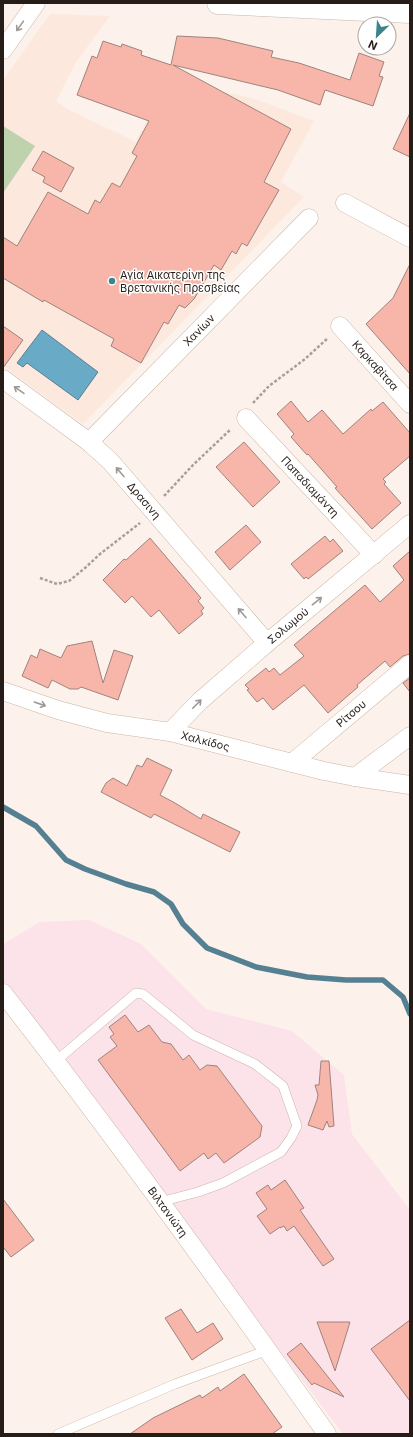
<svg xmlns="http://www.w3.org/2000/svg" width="413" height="1437" font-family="Inter,sans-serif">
  <rect width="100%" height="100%" fill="#fcf2eb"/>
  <!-- built -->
  <polygon fill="#fce8dc" points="50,14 110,16 76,62 56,101 71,111 136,142 141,130 143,130 163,78 255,99 314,121 281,182 304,197 83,424 3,366 3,80"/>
  <!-- industrial -->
  <polygon fill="#fce2e9" points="89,920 141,944 206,1009 292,1031 344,1075 352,1134 410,1210 410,1434 343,1434 268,1335 173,1204 3,981 3,944 40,922"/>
  <!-- green -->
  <polygon fill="#bfd2ae" points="3,126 35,146 3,193"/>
  <!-- water -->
  <polygon fill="#69abc7" stroke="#558092" points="42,330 98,372 78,400 27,363 23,367 17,363"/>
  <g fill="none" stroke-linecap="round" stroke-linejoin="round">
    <!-- stream -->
    <polyline stroke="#558092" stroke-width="5.5" points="3,807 36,826 66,860 85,869 126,884 154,892 171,904 183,924 207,948 256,967 307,977 346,980 383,980 403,997 410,1014"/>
  </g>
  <!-- building -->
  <g fill="#f7b6a9" stroke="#9e847e">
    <polygon points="177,36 218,38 273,51 271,57 299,63 350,80 359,53 384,62 379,76 383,77 373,106 325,90 320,105 278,90 173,65 291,129 264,182 279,190 247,246 242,243 236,254 232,251 221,270 214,265 194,299 185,308 179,305 168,324 164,322 141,363 111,346 114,339 44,300 43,302 3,278 3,237 17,246 48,192 88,214 95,200 100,203 112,183 120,187 137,156 132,153 149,121 77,95 92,56 97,58 103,41 121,47 122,44 142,51 141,55 171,65"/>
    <polygon points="410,113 410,157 393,149"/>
    <polygon points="43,151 74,168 61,192 43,182 45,177 32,170"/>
    <polygon points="410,264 410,374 366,324 393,298"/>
    <polygon points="3,326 23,340 3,368"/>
    <polygon points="291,401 308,422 322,410 343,434 371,409 372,411 383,402 410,433 410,456 383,479 386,482 384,484 401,503 372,529 335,488 337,487 308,454 307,455 291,437 294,434 277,414"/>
    <polygon points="244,442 280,482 253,507 216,467"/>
    <polygon points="246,525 261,542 230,570 215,552"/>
    <polygon points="325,536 330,542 333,539 343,551 308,579 306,577 304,579 291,564"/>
    <polygon points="150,538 201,598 198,601 204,608 201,611 203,614 179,634 159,610 151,617 132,596 125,603 103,580 124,559 126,560"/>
    <polygon points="410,551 410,654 403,656 390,667 385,661 357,685 358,687 328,713 304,685 273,710 263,698 257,702 247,690 249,689 245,685 266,668 269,672 274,668 280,675 304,656 294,645 365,585 380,602 404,580 393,566"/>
    <polygon points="92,641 103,683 114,650 133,656 118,700 81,687 78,689 70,689 52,680 48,688 22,676 31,655 37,658 40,649 61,658 67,646"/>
    <polygon points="410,678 410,692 403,683"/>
    <polygon points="147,758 172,770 160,795 175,803 201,819 203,814 240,832 230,852 154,814 151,818 101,792 106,783 113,778 127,786 137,765 142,767"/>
    <polygon points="125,1015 138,1032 149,1025 162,1042 171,1044 183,1060 189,1055 200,1070 207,1065 217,1066 262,1126 260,1137 224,1163 216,1153 208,1159 204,1153 180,1171 98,1060 117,1046 110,1037 114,1034 109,1027"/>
    <polygon points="321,1061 329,1061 334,1126 329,1127 327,1121 323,1130 308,1125 317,1100 318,1095 315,1085 319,1085"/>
    <polygon points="285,1180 304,1208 300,1210 334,1259 323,1266 294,1226 287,1231 284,1226 280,1228 280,1227 270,1234 257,1216 267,1209 256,1193 268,1185 271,1190"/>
    <polygon points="3,1199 34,1240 11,1257 3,1247"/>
    <polygon points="181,1309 197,1333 213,1323 223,1339 192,1360 165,1318"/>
    <polygon points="410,1320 410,1401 371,1349"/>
    <polygon points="317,1322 350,1322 335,1371"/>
    <polygon points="301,1343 344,1397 314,1383 312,1385 287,1354"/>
    <polygon points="244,1374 282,1427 272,1434 130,1434 153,1418 200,1395 202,1398 218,1387 220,1391"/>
  </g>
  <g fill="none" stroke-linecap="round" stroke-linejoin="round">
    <!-- lane casing -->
    <g stroke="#ccb5a6" stroke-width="10">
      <g id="lane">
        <polyline points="56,1061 136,993 143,994 193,1035 255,1064 283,1086 297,1126 291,1138 281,1152 223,1183 198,1192 160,1202"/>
        <polyline points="58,1434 175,1384 268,1350"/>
      </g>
    </g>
    <!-- street casing -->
    <g stroke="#ccb5a6" stroke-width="19">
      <g id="street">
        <polyline points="3,50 36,3"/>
        <polyline points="345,203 410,238"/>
        <path id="s1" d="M 340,326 L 410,404"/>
        <path id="s2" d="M 3,379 L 89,442 L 111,462 L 267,643"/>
        <path id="s3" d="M 246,418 L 374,555"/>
        <path id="s4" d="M 89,442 L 309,218"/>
        <path id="s5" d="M 3,691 L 58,710 L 107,723 L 170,732 L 324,771 L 355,777 L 410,785"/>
        <path id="s6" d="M 170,732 L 200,701 L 267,643 L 410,524"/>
        <path id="s7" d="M 292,763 L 410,664"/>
        <polyline points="355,777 410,736"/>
        <path id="s8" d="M 3,993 C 115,1137 222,1285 327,1434"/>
      </g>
    </g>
    <!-- secondary casing -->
    <g stroke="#ccb5a6" stroke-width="23">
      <polyline id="secondary" points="218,3 410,12"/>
    </g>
    <!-- path -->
    <g stroke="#a89f98" stroke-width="2.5" stroke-dasharray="3 2" stroke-linecap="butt">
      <polyline points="253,403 269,386 305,359 328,338"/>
      <polyline points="164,496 193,465 231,429"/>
      <polyline points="40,578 57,584 69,581 85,568 100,554 140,523"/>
    </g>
    <!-- lane -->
    <use href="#lane" stroke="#fff" stroke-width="9"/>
    <!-- street -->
    <use href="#street" stroke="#fff" stroke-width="18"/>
    <!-- secondary -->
    <use href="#secondary" stroke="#fff" stroke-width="22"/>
  </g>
  <!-- one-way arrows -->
  <defs><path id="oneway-shaft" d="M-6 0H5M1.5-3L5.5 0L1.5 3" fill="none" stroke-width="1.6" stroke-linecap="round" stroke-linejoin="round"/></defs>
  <g stroke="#9d9997">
    <use href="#oneway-shaft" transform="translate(20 26) rotate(125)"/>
    <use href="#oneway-shaft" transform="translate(19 390) rotate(-145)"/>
    <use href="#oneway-shaft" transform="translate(120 472) rotate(-131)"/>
    <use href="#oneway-shaft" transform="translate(317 601) rotate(-39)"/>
    <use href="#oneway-shaft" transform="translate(242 613) rotate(-131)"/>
    <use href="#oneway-shaft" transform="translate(40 704) rotate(19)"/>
    <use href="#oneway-shaft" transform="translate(197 704) rotate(-45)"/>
  </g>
  <!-- markers -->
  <circle fill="#3d858b" stroke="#fff" stroke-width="1.5" cx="112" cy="281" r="4"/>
  <g text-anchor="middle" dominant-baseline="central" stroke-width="3" stroke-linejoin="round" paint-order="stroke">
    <!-- poi labels -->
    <g font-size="11" fill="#261d18" stroke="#fff" text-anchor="start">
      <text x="120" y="275">Αγία Αικατερίνη της<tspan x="120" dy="13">Βρετανικής Πρεσβείας</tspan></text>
    </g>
    <!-- street labels -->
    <g font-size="11" fill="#261d18" stroke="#fff">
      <text stroke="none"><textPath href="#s4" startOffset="157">Χανίων</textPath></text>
      <text stroke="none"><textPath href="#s1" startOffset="53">Καρκαβίτσα</textPath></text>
      <text stroke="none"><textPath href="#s3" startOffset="94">Παπαδιαμάντη</textPath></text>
      <text stroke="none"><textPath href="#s2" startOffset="187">Δρασινη</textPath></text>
      <text stroke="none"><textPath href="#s6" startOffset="159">Σολωμού</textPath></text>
      <text stroke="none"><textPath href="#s7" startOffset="77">Ρίτσου</textPath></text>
      <text stroke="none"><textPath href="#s5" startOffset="209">Χαλκίδος</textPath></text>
      <text stroke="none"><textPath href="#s8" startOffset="274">Βιλτανιώτη</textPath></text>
    </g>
  </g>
  <!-- border -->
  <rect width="413" height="1437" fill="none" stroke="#261d18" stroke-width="8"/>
  <!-- north arrow -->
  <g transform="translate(377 36) rotate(205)"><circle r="19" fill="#ffffff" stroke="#a8a5a3"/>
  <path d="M0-3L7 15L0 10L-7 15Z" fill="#3d858b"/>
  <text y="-6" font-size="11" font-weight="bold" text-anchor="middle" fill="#261d18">N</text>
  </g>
</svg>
